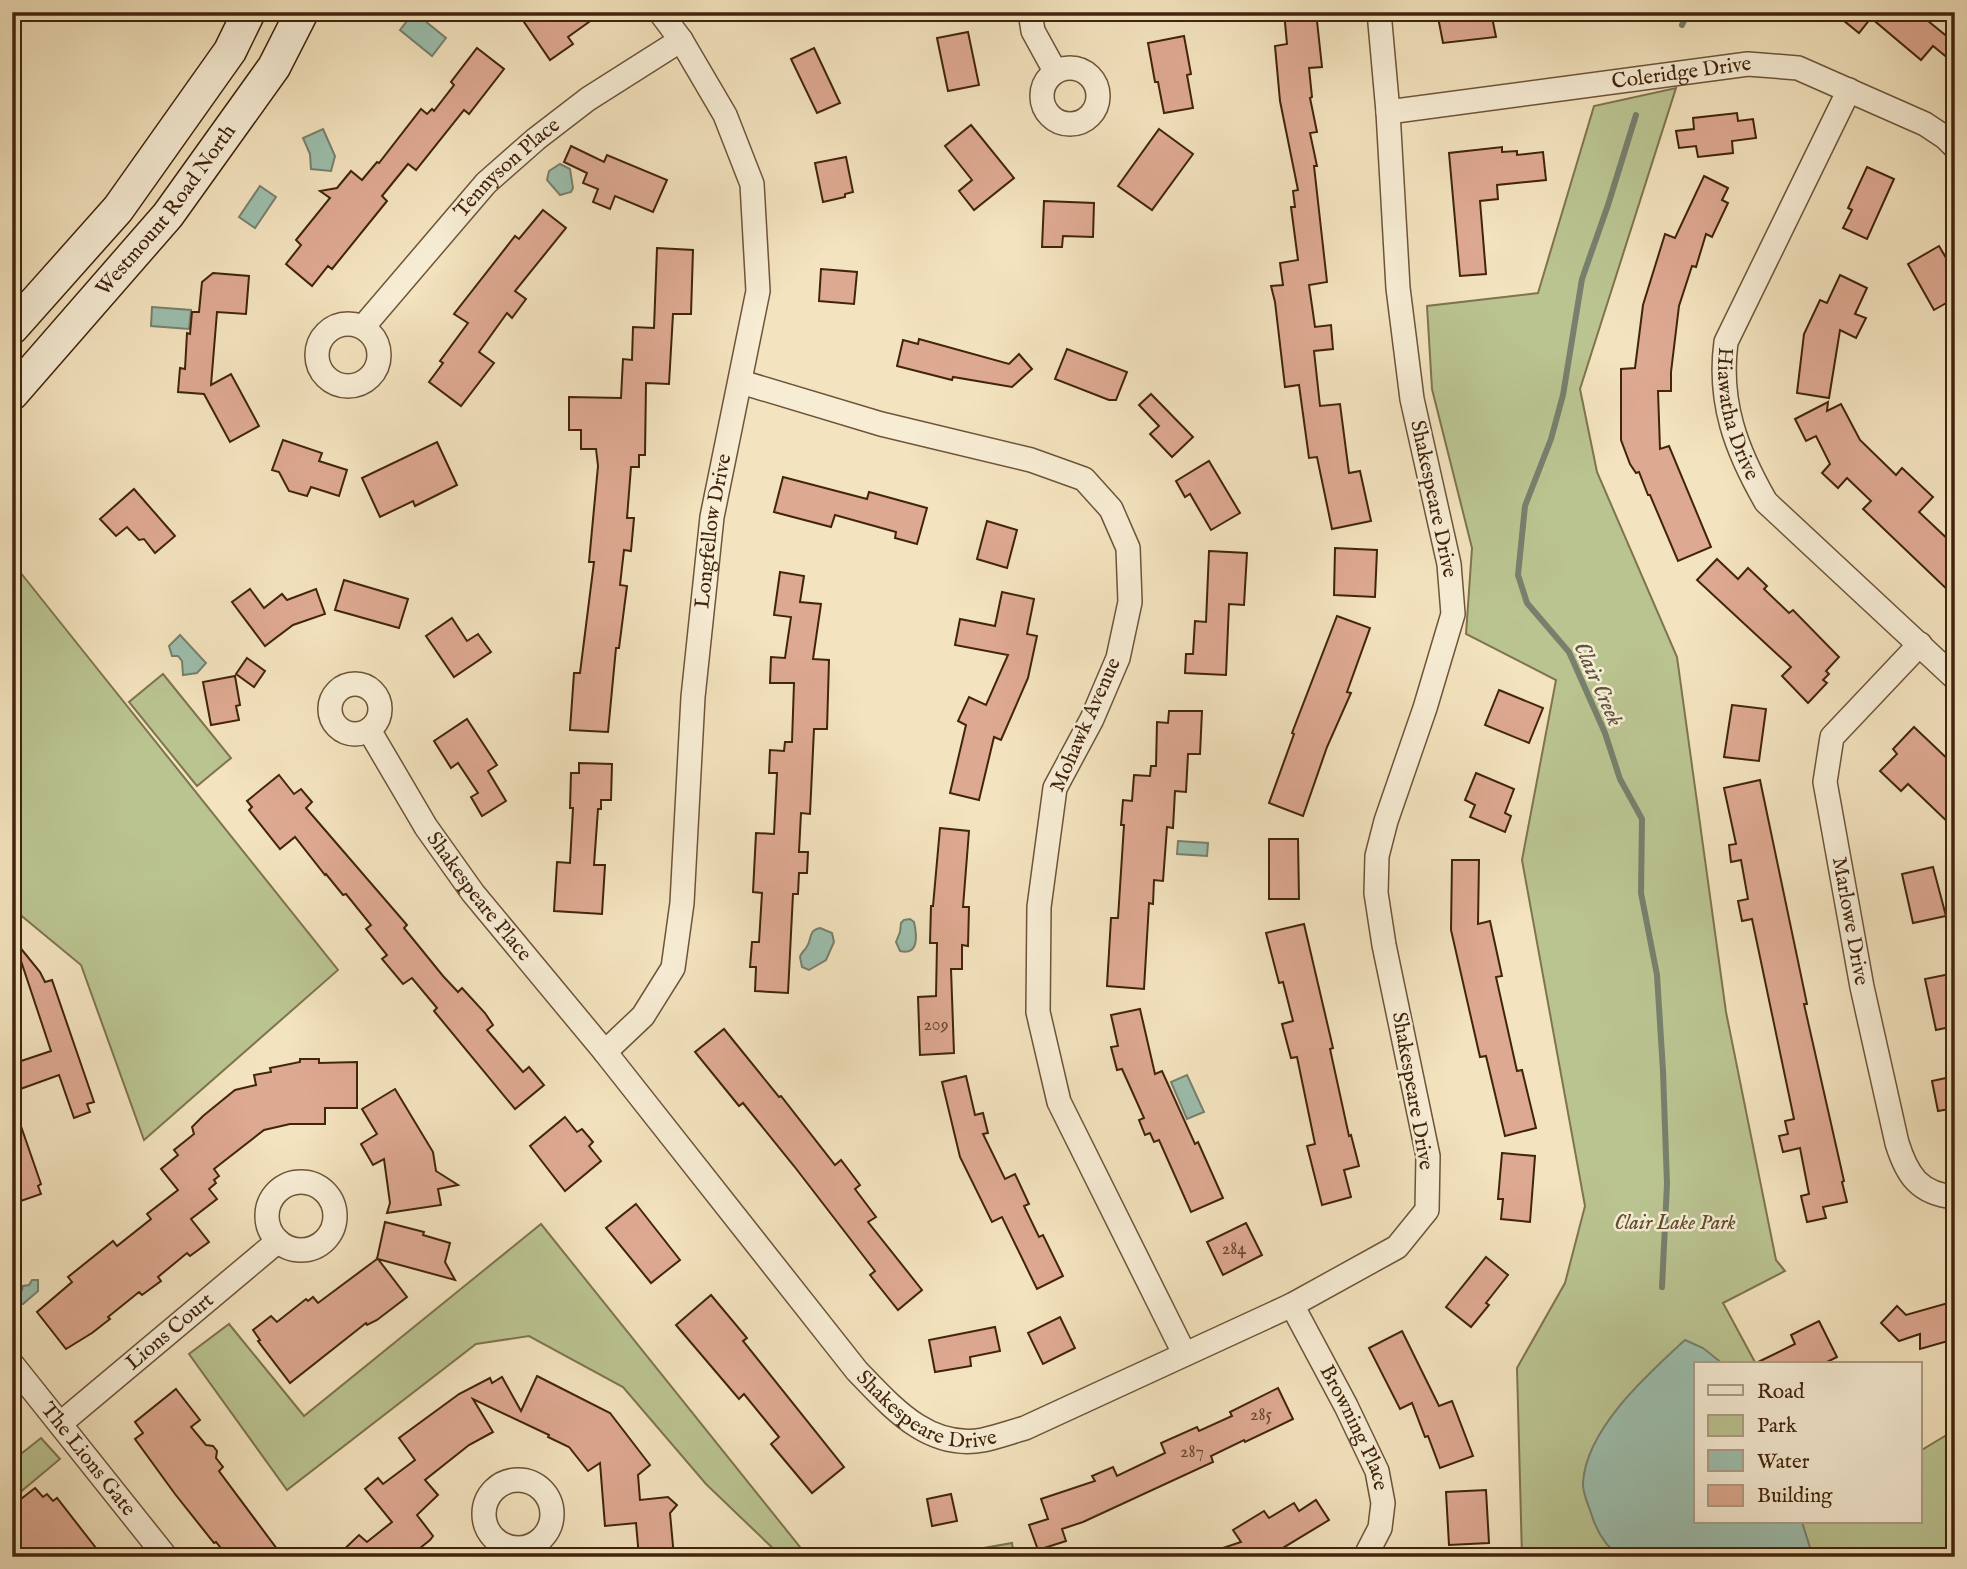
<svg xmlns="http://www.w3.org/2000/svg" width="1967" height="1569" font-family="'IM FELL English',serif">
  <rect width="100%" height="100%" fill="#f3e3be"/>
  <filter id="stains"><feTurbulence type="fractalNoise" baseFrequency=".00286" numOctaves="4"/><feColorMatrix values="0 0 0 0 .2 0 0 0 0 .09 0 0 0 0 .02 0 0 0 .5 -.17"/></filter>
  <radialGradient id="worn" r=".72"><stop offset=".6" stop-color="#630" stop-opacity="0"/><stop offset="1" stop-color="#630" stop-opacity=".3"/></radialGradient>
  <!-- green -->
  <g fill="#bac491" stroke="#7e744e" stroke-width="2">
    <polygon points="1676,88 1580,389 1597,472 1677,657 1726,1012 1776,1260 1785,1271 1723,1303 1756,1364 1696,1364 1696,1522 1920,1522 1920,1451 1955,1430 1955,1557 1522,1557 1517,1368 1565,1283 1585,1206 1522,860 1556,680 1466,634 1472,548 1432,389 1427,306 1538,293 1594,106"/>
    <polygon points="12,562 338,970 144,1140 81,965 12,908"/>
    <polygon points="163,674 231,758 197,786 129,702"/>
    <polygon points="541,1224 808,1557 782,1557 706,1484 623,1387 529,1336 476,1344 287,1490 189,1354 229,1324 304,1416"/>
    <polygon points="41,1438 60,1459 12,1499 12,1461"/>
    <polygon points="1012,1543 1014,1557 933,1557"/>
  </g>
  <!-- water -->
  <g fill="#9cbead" stroke="#78806d" stroke-width="2">
    <polygon points="414,12 446,38 432,56 400,30"/>
    <polygon points="323,129 335,156 331,171 311,169 310,154 303,138"/>
    <polygon points="560,164 570,169 573,188 571,192 560,195 547,180 549,171"/>
    <polygon points="260,186 276,197 255,228 239,217"/>
    <polygon points="152,307 191,310 189,329 151,326"/>
    <polygon points="180,635 206,663 197,673 183,675 182,661 178,656 172,656 169,646"/>
    <polygon points="1178,841 1208,843 1207,856 1177,854"/>
    <path d="M 910,919 L 914,922 C 917,935 919,956 900,951 L 896,942 L 900,932 L 901,923 L 904,920 Z"/>
    <path d="M 820,928 L 832,933 L 834,942 L 826,960 L 809,970 L 802,967 L 800,957 C 801,953 804,951 806,948 C 813,939 807,931 820,928 Z"/>
    <polygon points="1187,1075 1204,1112 1187,1119 1171,1082"/>
    <polygon points="32,1280 38,1280 38,1291 23,1304 14,1304 12,1300 14,1293 22,1290 23,1286 29,1285"/>
    <path d="M 1685,1340 L 1703,1348 L 1723,1364 L 1696,1364 L 1696,1522 L 1802,1522 L 1813,1557 L 1621,1557 C 1606,1547 1596,1530 1591,1513 C 1588,1504 1582,1492 1583,1482 C 1587,1428 1647,1375 1685,1340 Z"/>
  </g>
  <g fill="none" stroke-linecap="round" stroke-linejoin="round">
    <!-- stream -->
    <g stroke="#78806d" stroke-width="6">
      <polyline points="1682,25 1688,12"/>
      <polyline points="1636,115 1608,205 1582,279 1563,395 1551,439 1525,506 1518,575 1527,603 1569,652 1605,733 1620,779 1642,819 1641,893 1657,975 1663,1071 1667,1184 1662,1287"/>
    </g>
  </g>
  <!-- building -->
  <g fill="#dea991" stroke="#41240c" stroke-width="2">
    <polygon points="537,12 603,12 568,37 573,44 550,60 524,22"/>
    <polygon points="1284,12 1316,12 1322,67 1309,68 1312,97 1310,98 1317,132 1310,133 1317,166 1314,166 1327,282 1309,285 1315,327 1331,325 1333,349 1314,351 1320,406 1340,404 1349,473 1360,471 1371,521 1332,529 1317,457 1309,458 1299,385 1285,387 1275,302 1271,286 1283,285 1280,263 1298,260 1291,207 1295,207 1293,191 1298,190 1280,101 1275,46 1287,44"/>
    <polygon points="1437,12 1491,12 1496,37 1443,43"/>
    <polygon points="1833,12 1917,12 1955,43 1955,64 1933,46 1921,60 1871,18 1859,33"/>
    <polygon points="968,32 979,85 948,91 937,38"/>
    <polygon points="1184,36 1191,74 1187,75 1193,108 1164,113 1158,82 1155,82 1148,43"/>
    <polygon points="477,48 504,69 469,114 464,110 416,170 408,164 382,196 387,201 332,269 328,266 312,286 286,264 301,245 296,240 330,198 320,191 337,188 351,171 362,180 377,162 379,163 421,109 427,114 432,109 434,111 454,85 451,82"/>
    <polygon points="814,48 840,103 817,113 791,59"/>
    <polygon points="1737,113 1738,121 1753,119 1756,138 1732,141 1733,153 1698,157 1696,146 1679,148 1676,131 1694,129 1693,118"/>
    <polygon points="971,125 1014,178 974,210 959,191 972,180 945,146"/>
    <polygon points="1159,129 1193,154 1152,210 1118,186"/>
    <polygon points="571,146 604,162 607,155 667,180 653,212 615,196 610,209 593,202 598,189 583,183 587,173 564,162"/>
    <polygon points="1502,147 1502,152 1517,151 1517,155 1543,152 1546,180 1497,185 1498,199 1480,201 1486,274 1460,276 1449,153"/>
    <polygon points="846,157 853,192 845,194 845,197 823,202 815,163"/>
    <polygon points="1867,167 1894,179 1867,239 1843,228 1852,210 1848,208"/>
    <polygon points="1704,176 1728,188 1722,200 1728,203 1712,237 1706,234 1696,267 1692,266 1679,306 1671,372 1671,391 1658,391 1660,449 1669,446 1711,547 1678,561 1650,495 1648,495 1639,472 1636,473 1630,464 1621,440 1621,369 1635,368 1643,305 1665,234 1675,238"/>
    <polygon points="1044,201 1094,203 1093,237 1063,236 1062,247 1042,247"/>
    <polygon points="543,210 566,228 515,291 526,299 512,318 507,313 479,352 494,363 461,406 429,382 443,363 440,361 468,323 454,314 515,236 519,239"/>
    <polygon points="1939,246 1955,273 1955,298 1934,310 1908,264"/>
    <polygon points="657,248 693,250 691,314 673,314 669,384 646,383 645,455 639,455 639,467 631,467 627,518 634,518 631,551 624,550 620,585 627,586 619,648 616,648 608,732 570,730 574,673 580,673 594,562 589,562 598,466 596,449 581,449 581,430 569,430 569,397 621,398 623,359 632,360 633,327 654,328"/>
    <polygon points="821,269 857,272 854,304 819,301"/>
    <polygon points="213,273 249,276 246,314 217,312 211,385 231,374 259,426 230,442 204,394 178,392 180,368 185,369 187,333 190,334 192,312 199,312 202,282"/>
    <polygon points="1840,275 1867,288 1855,314 1866,318 1856,338 1840,330 1829,398 1797,393 1804,334 1820,300 1827,303"/>
    <polygon points="919,339 1009,364 1019,354 1032,369 1012,387 953,377 952,380 897,366 903,340 918,344"/>
    <polygon points="1067,349 1127,372 1116,400 1109,400 1055,379"/>
    <polygon points="1151,394 1193,437 1172,457 1150,434 1159,426 1139,405"/>
    <polygon points="1828,402 1827,411 1841,404 1860,440 1896,475 1902,468 1933,497 1919,512 1955,546 1955,597 1863,509 1871,501 1847,478 1838,488 1822,473 1830,464 1816,436 1806,441 1795,419"/>
    <polygon points="283,440 322,453 319,461 347,470 339,496 311,487 307,496 289,491 279,472 272,470"/>
    <polygon points="437,442 457,485 415,506 413,501 380,517 362,478"/>
    <polygon points="1209,461 1240,513 1211,530 1190,494 1185,497 1176,481"/>
    <polygon points="783,477 867,499 869,492 927,508 917,544 895,538 896,532 835,515 831,527 774,512"/>
    <polygon points="134,489 175,536 155,553 144,539 139,540 127,527 116,536 100,519"/>
    <polygon points="987,521 1017,530 1007,568 977,559"/>
    <polygon points="1335,548 1377,550 1375,597 1334,595"/>
    <polygon points="1209,551 1247,553 1244,605 1229,604 1226,675 1185,673 1186,654 1193,654 1195,621 1206,622"/>
    <polygon points="1717,559 1738,579 1748,568 1767,586 1764,589 1789,613 1793,610 1839,657 1826,671 1829,674 1823,680 1827,683 1808,703 1782,676 1791,667 1697,580"/>
    <polygon points="780,572 804,576 800,602 821,604 813,659 829,660 827,729 814,729 810,814 801,813 799,852 808,852 807,873 799,873 798,894 793,894 788,993 755,991 756,967 750,967 752,942 759,942 762,893 753,892 756,833 774,834 777,773 769,773 770,750 784,751 785,742 792,742 794,683 770,683 771,657 785,658 791,617 774,615"/>
    <polygon points="344,580 408,599 399,628 335,610"/>
    <polygon points="250,589 264,608 282,594 287,600 316,589 325,614 293,625 265,646 232,602"/>
    <polygon points="1002,592 1034,599 1027,634 1037,636 1028,678 1001,740 994,737 979,800 950,793 966,725 958,721 969,697 986,705 1008,655 955,645 960,619 995,626"/>
    <polygon points="1337,616 1370,628 1347,692 1351,693 1327,747 1303,816 1269,803 1294,734 1292,733"/>
    <polygon points="452,618 467,641 478,634 491,652 454,677 426,636"/>
    <polygon points="247,658 265,671 254,687 236,674"/>
    <polygon points="235,676 240,705 236,706 239,720 211,725 203,682"/>
    <polygon points="1499,690 1543,708 1529,743 1485,725"/>
    <polygon points="1732,705 1766,709 1759,761 1724,757"/>
    <polygon points="1169,711 1202,711 1200,754 1188,754 1186,792 1175,791 1173,828 1167,827 1163,881 1154,880 1153,904 1149,903 1144,989 1107,986 1111,918 1118,918 1124,825 1121,825 1123,800 1132,801 1134,775 1150,776 1151,766 1156,766 1157,722 1168,723"/>
    <polygon points="467,719 497,765 488,771 506,801 482,816 471,797 478,793 458,763 451,768 434,741"/>
    <polygon points="1914,727 1955,766 1955,829 1908,784 1901,791 1880,771 1897,754 1893,749"/>
    <polygon points="579,763 612,764 611,800 601,800 601,809 598,809 594,865 605,865 602,914 554,911 557,862 570,863 573,808 570,808 571,773 579,773"/>
    <polygon points="1476,773 1514,789 1505,813 1511,816 1505,832 1470,817 1475,805 1465,800"/>
    <polygon points="279,775 294,794 301,789 312,802 306,808 407,925 404,928 443,976 458,992 462,988 485,1013 493,1025 487,1030 523,1072 529,1067 544,1085 515,1109 434,1011 437,1008 412,978 403,984 382,959 387,955 366,929 371,925 346,894 343,895 326,874 325,875 295,837 280,849 249,810 252,807 247,801"/>
    <polygon points="1760,780 1807,1004 1804,1004 1844,1181 1842,1182 1847,1202 1823,1207 1826,1218 1807,1222 1801,1196 1809,1194 1800,1148 1783,1152 1779,1136 1788,1134 1785,1121 1794,1119 1752,919 1742,921 1738,901 1748,899 1741,860 1731,862 1729,845 1736,844 1724,788"/>
    <polygon points="940,828 969,831 963,907 969,907 968,946 962,945 962,969 951,969 954,1053 920,1055 918,997 936,996 937,943 930,943 931,906 933,906"/>
    <polygon points="1269,839 1298,839 1299,899 1269,899"/>
    <polygon points="1452,860 1479,860 1478,924 1490,921 1502,976 1496,977 1517,1071 1522,1070 1536,1128 1505,1136 1486,1056 1480,1057 1451,930"/>
    <polygon points="1933,867 1946,916 1913,923 1902,874"/>
    <polygon points="1304,924 1333,1048 1330,1049 1349,1136 1351,1135 1359,1166 1344,1170 1351,1197 1322,1205 1307,1146 1315,1144 1297,1057 1291,1058 1282,1024 1293,1021 1283,982 1279,983 1266,933"/>
    <polygon points="14,940 40,972 45,982 52,980 94,1102 87,1104 90,1112 74,1118 59,1075 12,1092 12,1064 51,1051"/>
    <polygon points="1955,973 1955,1026 1936,1030 1925,979"/>
    <polygon points="1140,1009 1155,1074 1162,1071 1195,1144 1198,1142 1223,1198 1191,1212 1159,1140 1154,1142 1150,1133 1145,1135 1139,1120 1144,1118 1122,1069 1117,1070 1111,1047 1118,1046 1111,1015"/>
    <polygon points="724,1029 779,1097 781,1096 835,1165 841,1160 860,1185 855,1189 876,1217 868,1222 922,1290 898,1310 870,1275 875,1271 794,1166 743,1103 739,1106 695,1052"/>
    <polygon points="300,1059 319,1059 319,1063 357,1062 357,1108 325,1108 325,1124 290,1124 264,1130 214,1169 219,1176 214,1180 216,1183 209,1189 217,1199 191,1219 209,1242 190,1256 187,1253 158,1277 161,1281 142,1295 139,1292 108,1317 110,1319 92,1333 66,1349 37,1312 72,1282 68,1277 113,1241 117,1246 151,1219 147,1214 178,1190 161,1169 178,1155 174,1150 194,1134 192,1127 203,1116 235,1090 256,1085 254,1075 271,1072 270,1068 300,1062"/>
    <polygon points="966,1076 975,1115 983,1113 988,1133 983,1134 1005,1179 1015,1174 1029,1204 1024,1206 1039,1237 1043,1235 1063,1276 1037,1289 1002,1217 992,1222 960,1157 942,1082"/>
    <polygon points="1955,1076 1955,1108 1938,1111 1932,1081"/>
    <polygon points="395,1089 433,1152 436,1171 458,1185 438,1189 441,1205 387,1213 390,1203 384,1159 373,1165 361,1144 377,1134 362,1109"/>
    <polygon points="15,1109 41,1184 38,1186 41,1194 12,1204 12,1110"/>
    <polygon points="565,1117 577,1132 582,1129 593,1142 589,1146 601,1161 565,1191 530,1146"/>
    <polygon points="1502,1153 1535,1156 1530,1222 1501,1219 1503,1199 1498,1199"/>
    <polygon points="636,1204 680,1260 651,1283 606,1228"/>
    <polygon points="385,1222 424,1232 423,1235 450,1243 445,1262 455,1280 378,1259 407,1297 377,1320 367,1325 366,1323 290,1383 258,1341 260,1340 253,1330 271,1316 277,1322 306,1299 308,1301 313,1297 318,1303 377,1259"/>
    <polygon points="1246,1223 1262,1255 1223,1275 1207,1242"/>
    <polygon points="1486,1257 1508,1275 1486,1303 1489,1305 1471,1327 1446,1307"/>
    <polygon points="711,1295 747,1338 743,1341 844,1467 812,1493 771,1444 779,1437 744,1394 739,1399 676,1325"/>
    <polygon points="1955,1301 1955,1339 1920,1349 1920,1334 1899,1341 1881,1323 1897,1306 1906,1315"/>
    <polygon points="1060,1317 1075,1348 1043,1364 1028,1333"/>
    <polygon points="1819,1321 1837,1357 1823,1364 1754,1364 1795,1344 1791,1335"/>
    <polygon points="995,1327 1000,1351 970,1357 971,1366 935,1372 929,1340"/>
    <polygon points="1402,1331 1439,1406 1452,1401 1473,1456 1440,1468 1428,1436 1425,1437 1412,1403 1400,1409 1369,1348"/>
    <polygon points="537,1376 610,1413 650,1465 638,1475 640,1500 668,1497 677,1505 670,1513 674,1557 639,1557 636,1523 605,1526 600,1463 588,1471 569,1447 548,1437 549,1435 473,1399 493,1432 469,1445 425,1480 438,1495 417,1515 433,1536 430,1540 409,1557 336,1557 359,1535 367,1542 392,1522 365,1489 378,1478 383,1484 415,1460 399,1438 459,1394 490,1378 492,1383 502,1377 521,1411"/>
    <polygon points="1278,1388 1293,1419 1245,1442 1244,1440 1211,1456 1213,1462 1083,1522 1062,1529 1066,1541 1038,1550 1029,1525 1048,1519 1041,1499 1095,1481 1092,1476 1113,1467 1117,1476 1165,1453 1161,1443 1197,1427 1199,1431 1232,1416 1230,1412"/>
    <polygon points="176,1389 200,1420 191,1427 206,1445 213,1446 217,1451 216,1458 223,1467 219,1471 283,1557 228,1557 216,1542 214,1543 175,1494 135,1439 143,1433 135,1422"/>
    <polygon points="35,1488 43,1497 47,1494 53,1501 57,1498 103,1557 23,1557 12,1543 12,1506"/>
    <polygon points="1486,1490 1489,1543 1449,1545 1446,1492"/>
    <polygon points="951,1494 957,1521 932,1526 927,1499"/>
    <polygon points="1316,1500 1329,1520 1268,1557 1208,1557 1208,1553 1241,1542 1233,1530 1264,1511 1269,1518 1294,1503 1299,1511"/>
  </g>
  <g fill="none" stroke-linecap="round" stroke-linejoin="round">
    <!-- street casing -->
    <g stroke="#6e5438" stroke-width="26">
      <g id="street">
        <polyline points="1030,12 1033,31 1055,71"/>
        <circle cx="1070" cy="96" r="28"/>
        <path id="s1" d="M 1849,90 L 1726,342 C 1718,402 1736,450 1766,502 L 1955,678"/>
        <path id="s2" d="M 1388,112 L 1748,64 L 1798,68 L 1925,124 L 1946,138 L 1955,147"/>
        <circle cx="348" cy="355" r="31"/>
        <path id="s3" d="M 363,327 L 486,183 L 536,139 L 588,99 L 681,40"/>
        <polyline points="741,382 881,424 1031,460 1084,479 1111,509 1128,548 1130,602 1118,658 1092,719 1055,788 1039,907 1038,1012 1059,1102 1184,1353"/>
        <path id="s4" d="M 1920,644 L 1832,737 L 1825,782 L 1862,987 L 1897,1143 C 1907,1175 1919,1194 1955,1197"/>
        <circle cx="355" cy="709" r="25"/>
        <path id="s5" d="M 369,730 L 426,827 L 473,893 L 605,1052 L 857,1371 C 892,1407 928,1450 983,1440 C 997,1437 1011,1432 1025,1428 L 1292,1305 L 1397,1247 L 1427,1210 L 1428,1156 L 1384,945 L 1376,893 L 1377,856 L 1386,821 L 1425,708 L 1453,614 L 1449,564 L 1412,399 L 1398,288 L 1388,112 L 1379,12"/>
        <path id="s6" d="M 605,1052 L 643,1016 L 673,968 L 682,903 L 693,697 L 712,517 L 758,291 L 752,184 L 725,115 L 681,40 L 660,12"/>
        <circle cx="301" cy="1216" r="34"/>
        <path id="s7" d="M 1292,1305 L 1346,1406 L 1377,1471 L 1383,1503 L 1380,1528 L 1365,1557"/>
        <path id="s8" d="M 12,1364 L 166,1557"/>
        <path id="s9" d="M 61,1423 L 278,1241"/>
        <circle cx="518" cy="1514" r="34"/>
      </g>
    </g>
    <!-- secondary casing -->
    <g stroke="#41240c" stroke-width="35">
      <g id="secondary">
        <polyline points="12,328 118,209 230,51 249,12"/>
        <path id="s10" d="M 12,394 L 168,215 L 274,67 L 302,12"/>
      </g>
    </g>
    <!-- street -->
    <use href="#street" stroke="#f7edd5" stroke-width="23"/>
    <!-- secondary -->
    <use href="#secondary" stroke="#f7edd5" stroke-width="32"/>
  </g>
  <g text-anchor="middle" dominant-baseline="central" stroke-width="5" stroke-linejoin="round" paint-order="stroke">
    <!-- number labels -->
    <g font-size="18" fill="#68452d">
      <text x="936" y="1025">209</text>
      <text x="1234" y="1249">284</text>
      <text x="1261" y="1415">285</text>
      <text x="1192" y="1452">287</text>
    </g>
    <!-- street labels -->
    <g font-size="21" fill="#41240c" stroke="#f7edd5">
      <text stroke="none"><textPath href="#s2" startOffset="296">Coleridge Drive</textPath></text>
      <text stroke="none"><textPath href="#s3" startOffset="215">Tennyson Place</textPath></text>
      <text stroke="none"><textPath href="#s10" startOffset="240">Westmount Road North</textPath></text>
      <text stroke="none"><textPath href="#s1" startOffset="354">Hiawatha Drive</textPath></text>
      <text transform="translate(1433 499) rotate(78)">Shakespeare Drive</text>
      <text stroke="none"><textPath href="#s6" startOffset="548">Longfellow Drive</textPath></text>
      <text transform="translate(1086 725) rotate(-66)">Mohawk Avenue</text>
      <text stroke="none"><textPath href="#s5" startOffset="200">Shakespeare Place</textPath></text>
      <text stroke="none"><textPath href="#s4" startOffset="315">Marlowe Drive</textPath></text>
      <text transform="translate(1412 1091) rotate(80)">Shakespeare Drive</text>
      <text stroke="none"><textPath href="#s9" startOffset="142">Lions Court</textPath></text>
      <text stroke="none"><textPath href="#s5" startOffset="891">Shakespeare Drive</textPath></text>
      <text stroke="none"><textPath href="#s7" startOffset="138">Browning Place</textPath></text>
      <text stroke="none"><textPath href="#s8" startOffset="122">The Lions Gate</textPath></text>
    </g>
    <!-- park labels -->
    <g font-size="21" font-style="italic" fill="#5f4c2d" stroke="#f7edd5">
      <text x="1675" y="1223">Clair Lake Park</text>
    </g>
    <!-- water labels -->
    <g font-size="23" font-style="italic" fill="#5c523c" stroke="#f7edd5">
      <text transform="translate(1598 684) rotate(66)">Clair Creek</text>
    </g>
  </g>
  <!-- margin -->
  <rect width="1967" height="1569" fill="none" stroke="#f3e3be" stroke-width="42"/>
  <rect x="14" y="14" width="1939" height="1541" fill="none" stroke="#41240c" stroke-width="3.5"/>
  <rect x="21" y="21" width="1925" height="1527" fill="none" stroke="#41240c" stroke-width="2"/>
  <!-- legend -->
  <rect x="1694" y="1362" width="228" height="161" fill="#f7edd5" stroke="#ae9d85" stroke-width="2"/>
  <rect x="1708" y="1385" width="35" height="10" fill="#f7edd5" stroke="#ae9d85" stroke-width="2"/>
  <text x="1757" y="1398" font-size="21" fill="#41240c">Road</text>
  <rect x="1708" y="1415" width="35" height="21" fill="#bac491" stroke="#ae9d85" stroke-width="2"/>
  <text x="1757" y="1432" font-size="21" fill="#41240c">Park</text>
  <rect x="1708" y="1450" width="35" height="21" fill="#9cbead" stroke="#ae9d85" stroke-width="2"/>
  <text x="1757" y="1468" font-size="21" fill="#41240c">Water</text>
  <rect x="1708" y="1485" width="35" height="21" fill="#dea991" stroke="#ae9d85" stroke-width="2"/>
  <text x="1757" y="1502" font-size="21" fill="#41240c">Building</text>
  <rect width="100%" height="100%" filter="url(#stains)"/>
  <rect width="100%" height="100%" fill="url(#worn)"/>
</svg>
